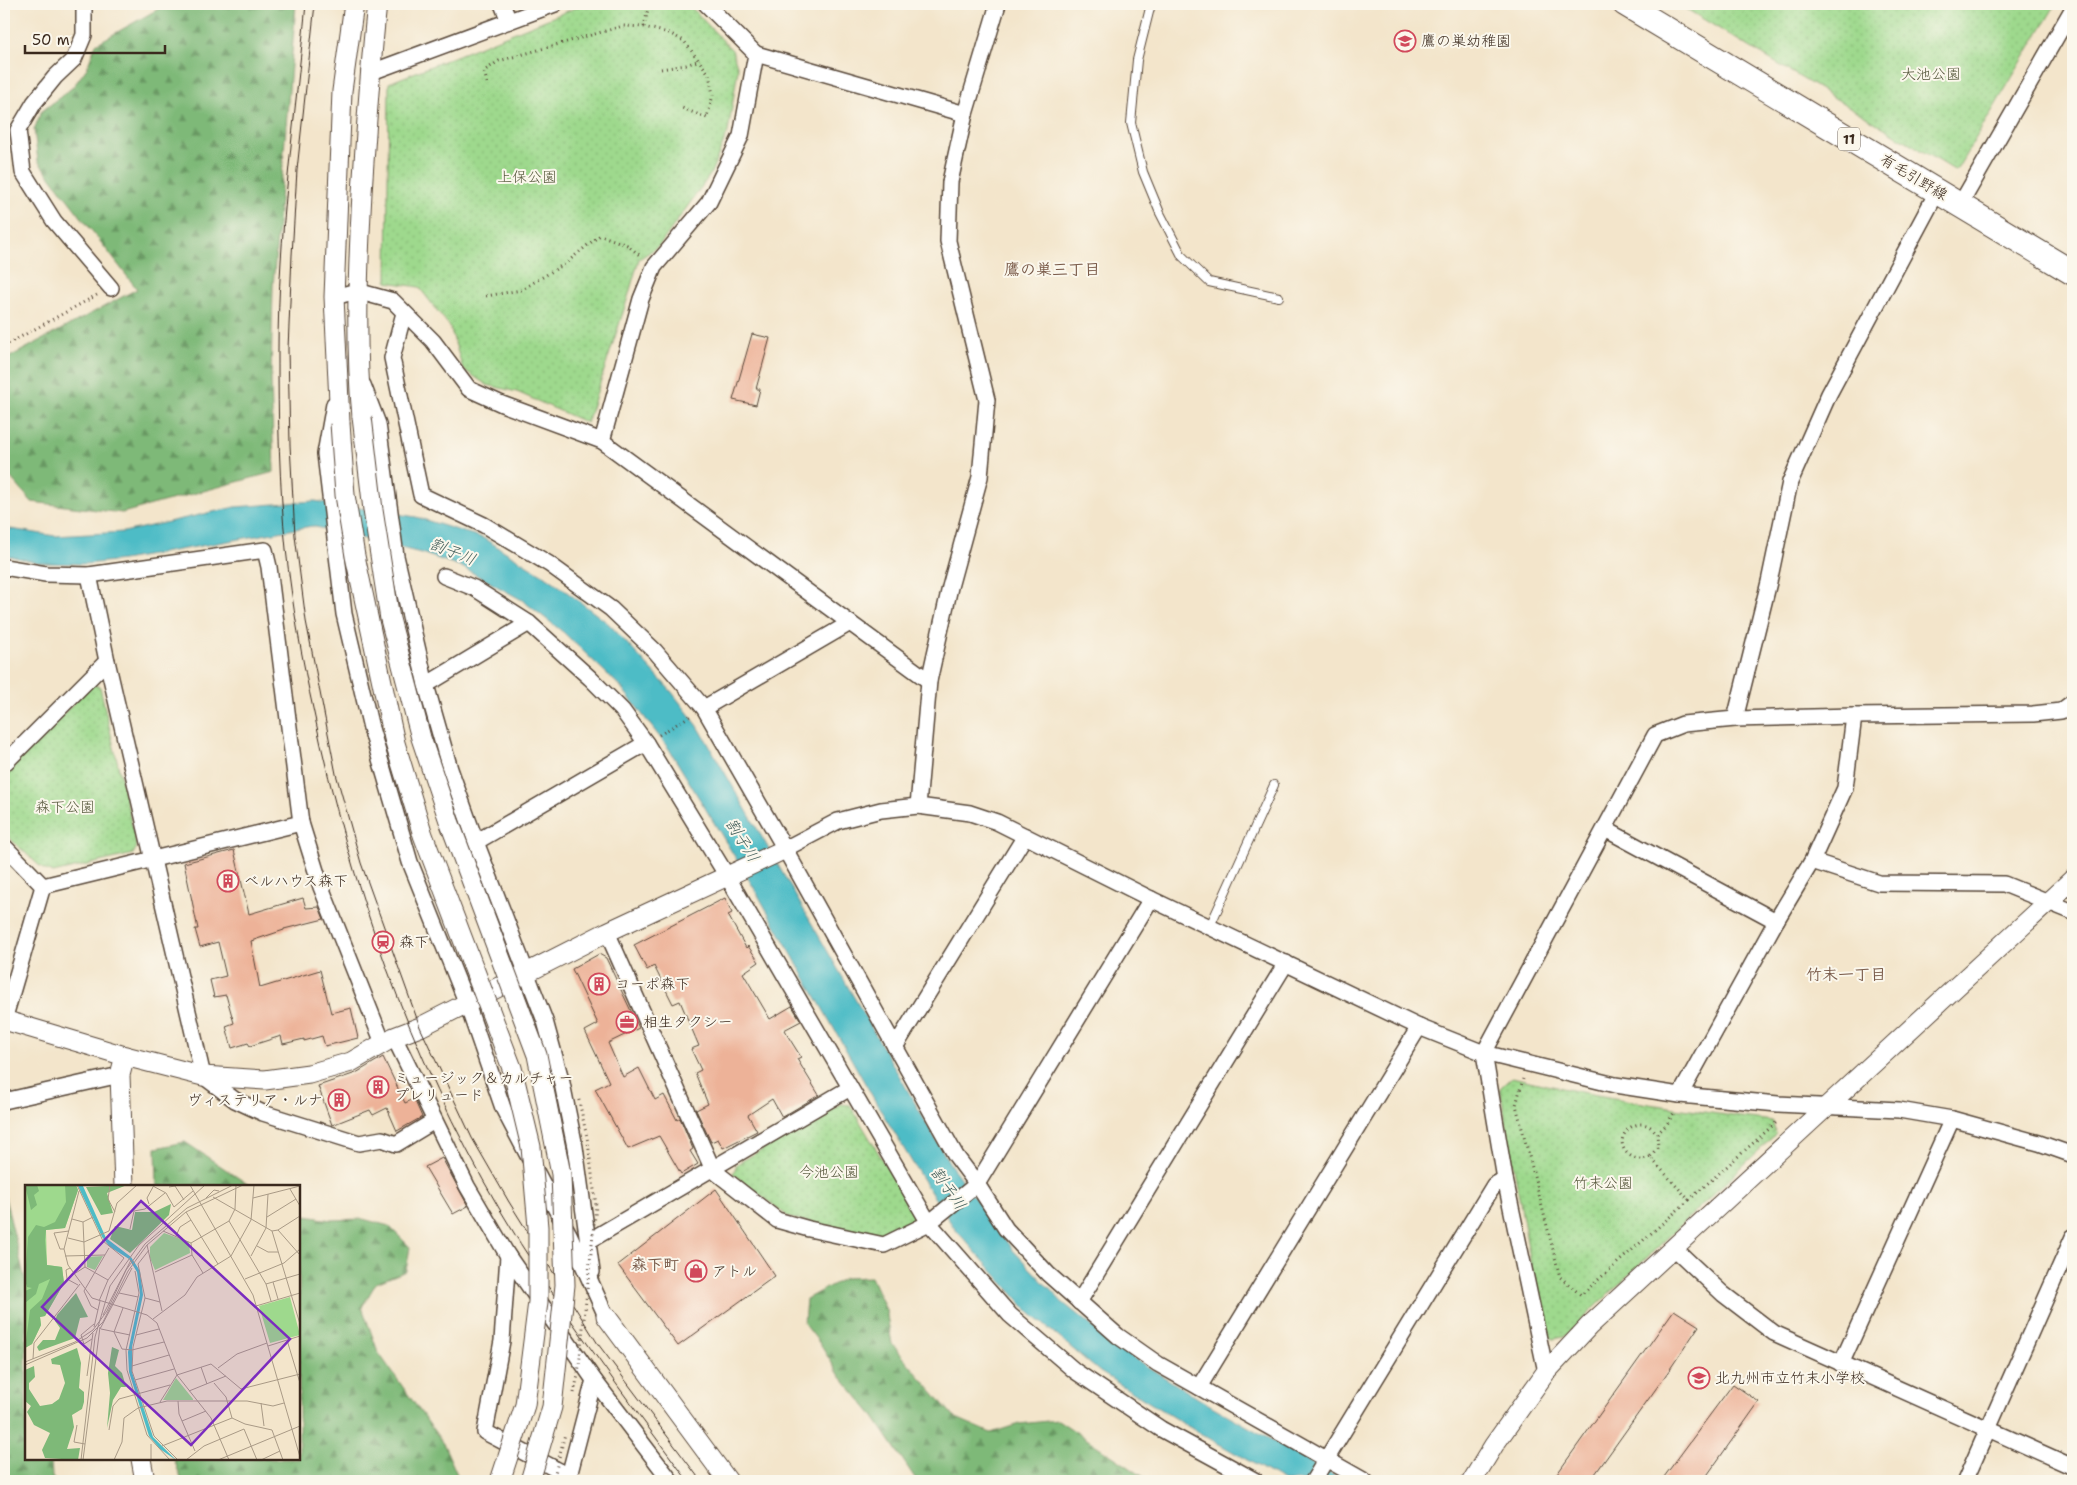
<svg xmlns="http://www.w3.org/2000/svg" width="2077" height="1485" font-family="'Shantell Sans','Klee One',sans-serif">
<defs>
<pattern id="forest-firs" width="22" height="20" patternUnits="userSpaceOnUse" patternTransform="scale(1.25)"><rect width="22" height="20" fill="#7eb978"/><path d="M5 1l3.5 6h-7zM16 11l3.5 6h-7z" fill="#689762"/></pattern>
<pattern id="park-dots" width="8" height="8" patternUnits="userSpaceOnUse" patternTransform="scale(1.25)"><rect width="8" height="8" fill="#9ed98d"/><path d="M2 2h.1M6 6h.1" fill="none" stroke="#89ba79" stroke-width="1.8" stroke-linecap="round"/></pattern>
</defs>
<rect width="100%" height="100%" fill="#fbf7ec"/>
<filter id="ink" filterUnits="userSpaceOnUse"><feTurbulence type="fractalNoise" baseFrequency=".02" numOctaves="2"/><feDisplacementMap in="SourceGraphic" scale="10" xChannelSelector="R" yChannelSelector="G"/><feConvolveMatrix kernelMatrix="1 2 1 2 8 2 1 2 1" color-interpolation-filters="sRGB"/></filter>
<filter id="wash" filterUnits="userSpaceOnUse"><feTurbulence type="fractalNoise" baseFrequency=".0096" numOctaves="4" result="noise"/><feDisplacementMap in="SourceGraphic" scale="20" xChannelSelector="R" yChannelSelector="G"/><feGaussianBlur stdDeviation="1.12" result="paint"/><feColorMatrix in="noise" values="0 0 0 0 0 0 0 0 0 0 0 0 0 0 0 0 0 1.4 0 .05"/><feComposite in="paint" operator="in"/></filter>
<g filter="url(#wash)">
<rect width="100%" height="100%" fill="#f3e5cb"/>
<!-- forest -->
<g fill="url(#forest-firs)" stroke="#5c724b">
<path d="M167 4H296L273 286 271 380 274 472 122 513 32 502 4 470V360L137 289 38 161 34 130 41 112 73 87 87 68 96 44Z"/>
<path d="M185 1142 249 1185 251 1186H157L156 1148Z"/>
<path d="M4 1194 26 1283V1459H51L52 1477 55 1481H4Z"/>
<path d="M299 1215 331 1220 363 1219 389 1226 410 1247 406 1271 376 1283 362 1307 378 1352 444 1445 460 1481H182L174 1459H299Z"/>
<path d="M871 1277 886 1310 892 1344 954 1417 991 1433 1019 1424 1058 1420 1150 1481H917L872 1414 840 1376 818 1341 804 1323 806 1299 845 1278Z"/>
</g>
<!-- park -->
<g fill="url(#park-dots)" stroke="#6c8256">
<path d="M585 4H688L732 50 738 69 728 132 710 175 659 246 639 259 628 297 587 423 517 392 487 385 463 369 450 327 419 287 387 282 389 83Z"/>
<path d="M1678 4H2056L1956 171Z"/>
<path d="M92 684 100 687 137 847 133 854 53 873 43 869 4 833V776Z"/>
<path d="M1512 1077C1598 1098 1685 1110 1772 1121L1776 1134 1564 1337 1553 1339 1542 1327 1500 1088Z"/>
<path d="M841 1104 850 1105 914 1213 912 1220 888 1236H879L790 1218 733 1174 737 1164Z"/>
</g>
<!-- water -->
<path fill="#4ebcc6" stroke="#447372" d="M315 501 416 517 483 538 550 579 609 624 671 691 698 726 950 1164 1012 1249 1062 1302 1124 1352 1201 1400 1344 1481H1284L1184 1424 1100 1372 1029 1312 955 1229 926 1185 878 1106 754 888 669 749 621 687 563 632 522 600 460 566 421 553 312 526 123 560 86 564 40 563 4 555V528L55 536 124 532 235 507Z"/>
<g id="blocks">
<!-- building -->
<g fill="#edb298">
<path d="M752 334 770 338 756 389H760L756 405 733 400Z"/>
<path d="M234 850 249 914 303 898 306 908 319 907 324 919 284 929V930L251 941 260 988 320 970 331 1013 351 1008 358 1038 325 1046 322 1036 304 1041V1039L283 1044 281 1036 250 1046 248 1043 232 1048 226 1026 234 1023 226 995 214 997 210 980 226 976 218 942 200 947 195 929H198L184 863Z"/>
<path d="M725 898 732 913 728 915 746 948 748 946 759 962 743 973 770 1019 792 1006 801 1021 784 1030 801 1057 797 1059 819 1095 782 1117 772 1099 748 1115 757 1131 723 1148 718 1139 711 1142 696 1110 708 1104 695 1073 701 1070 691 1049 699 1046 680 1001 673 1004 654 966 647 970 634 945Z"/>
<path d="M599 954 606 958 639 1028 608 1043 623 1077 639 1068 655 1100 664 1095 677 1120 680 1118 693 1149 690 1151 698 1164 681 1174 659 1136 628 1149 595 1089 609 1082 585 1031 598 1024 572 969Z"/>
<path d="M383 1057 405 1103 414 1099 422 1117 397 1131 387 1108 373 1115 370 1110 332 1125 318 1086 356 1073Z"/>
<path d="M442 1158 468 1206 453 1214 425 1167Z"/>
<path d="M716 1189 775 1276 678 1346 618 1265Z"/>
<path d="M1674 1310 1699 1326 1670 1369 1590 1481H1552Z"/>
<path d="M1733 1384 1759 1402 1703 1481H1661Z"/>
</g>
</g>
</g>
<g filter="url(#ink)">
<use href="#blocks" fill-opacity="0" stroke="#574638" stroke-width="1"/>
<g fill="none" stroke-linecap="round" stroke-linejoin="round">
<!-- service casing -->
<g stroke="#574638" stroke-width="10">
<g id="service">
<path d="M1151 4 1137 60 1131 123 1143 172 1160 213 1182 256 1209 282 1279 297"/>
<path d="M1210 926 1274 785"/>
</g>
</g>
<!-- minor casing -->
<g stroke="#574638" stroke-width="18">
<g id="minor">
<path d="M84 4V35L74 59 55 77 34 103 18 130 23 172 54 221 111 288"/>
<path d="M502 4 509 21"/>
<path d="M756 54 965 114"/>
<path d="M369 73 555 4"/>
<path d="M1960 205 2073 8"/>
<path d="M334 297 357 291 393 301 433 341 469 389 502 404 602 441 929 681"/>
<path d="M404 313 392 358 421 495 484 525 549 564 611 609 655 651 704 708 785 849 956 1156 977 1184 1006 1229 1048 1274 1118 1336 1158 1364 1365 1481"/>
<path d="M363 385 378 424 396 556 426 685 450 769 476 842 545 1021 562 1083 575 1147 592 1272"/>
<path d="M334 404 325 454 344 614 371 728 410 862 467 1004 503 1108 570 1236 606 1316"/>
<path d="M602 441 641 299 654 267 709 202 741 136 756 54 706 4"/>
<path d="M4 567 46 574 89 575 265 550 269 567 301 823 321 887 383 1043"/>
<path d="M89 575 107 661 203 1076 235 1100 263 1113 359 1143 382 1139 396 1144 434 1121"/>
<path d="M444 576 474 588 529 623 590 678 622 710 646 743 727 876 929 1223 1010 1315 1075 1371 1161 1429 1256 1481"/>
<path d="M426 685 529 623"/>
<path d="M704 708 850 623"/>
<path d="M1735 719 1769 582 1790 482 1829 394 1937 192"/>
<path d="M4 764 107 661"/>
<path d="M918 806 929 681 950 587 980 477 987 400 948 241 950 182 965 114 998 4"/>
<path d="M1605 829 1776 921"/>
<path d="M476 842 646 743"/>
<path d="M4 846 43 886"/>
<path d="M779 852 838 821 881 810 918 806 970 813 997 822 1151 899 1419 1027 1484 1053 1615 1085 1680 1095 1778 1104 1899 1110 1952 1119 2039 1143 2073 1155"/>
<path d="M1812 861 1879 883 2004 884 2073 912"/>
<path d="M607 932 713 1170 777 1220 809 1229 884 1245 929 1223 977 1184 1151 899"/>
<path d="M4 1020 43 886 301 823"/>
<path d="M394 1037 467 1186 508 1256 594 1380 671 1481"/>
<path d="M895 1047 1025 836"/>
<path d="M1680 1095 1776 921 1812 861 1845 788 1854 716"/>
<path d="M4 1101 120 1075"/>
<path d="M587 1242 850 1088"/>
<path d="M1673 1247 1723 1294 1774 1333 2073 1467"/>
<path d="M508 1256 502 1341 485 1432 569 1476 594 1380"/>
<path d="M1079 1302 1286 963"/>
<path d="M1841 1364 1952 1119"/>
<path d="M1546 1372 1505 1179 1484 1053 1655 735 1683 724 1735 719 1854 716 2033 714 2061 711 2073 702"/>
<path d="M1199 1387 1419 1027"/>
<path d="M1313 1481 1494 1185 1505 1179"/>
<path d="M1965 1481 2073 1237"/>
</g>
</g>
<!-- tertiary casing -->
<g stroke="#574638" stroke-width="21">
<g id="tertiary">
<path d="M362 417C355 342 358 268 362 193 366 130 370 67 377 4"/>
<path d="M340 423 334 297 342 91 354 4"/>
<path d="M4 1020 125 1056 203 1076 265 1080 309 1074 351 1062 394 1037 420 1027 607 932 779 852"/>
<path d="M124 1186 120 1075 125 1056"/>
<path d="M606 1316 728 1481"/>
<path d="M141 1459 145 1481"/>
<path d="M1472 1481 1494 1445 1546 1372 1589 1326 2073 879"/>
</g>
</g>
<!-- primary casing -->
<g stroke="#574638" stroke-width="26">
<path id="primary" d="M1625 4 2073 273"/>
</g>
<!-- path -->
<g stroke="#574638" stroke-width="3" stroke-dasharray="1 4" stroke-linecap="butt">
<path d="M644 27 649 4"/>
<path d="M661 69 686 65 700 60"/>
<path d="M487 83 484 71 499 61 623 26 644 27 669 33 684 41 709 74 713 95 707 118 682 108"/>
<path d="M486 296 521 290 566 263 600 235 627 245 642 257"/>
<path d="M4 346 97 295"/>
<path d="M659 735 690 716"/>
<path d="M1523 1079 1516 1105 1560 1277 1581 1295 1689 1200 1650 1157 1658 1147 1657 1134 1667 1124 1675 1111"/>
<path d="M1650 1157C1642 1160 1635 1160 1628 1154 1609 1137 1641 1109 1657 1134"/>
<path d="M1689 1200 1778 1121"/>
</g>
<!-- service -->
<use href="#service" stroke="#fff" stroke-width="8"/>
<!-- minor -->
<use href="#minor" stroke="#fff" stroke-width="15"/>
<!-- tertiary -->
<use href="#tertiary" stroke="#fff" stroke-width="19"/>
<!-- primary -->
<use href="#primary" stroke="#fff" stroke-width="24"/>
<!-- tram -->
<g stroke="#3b2a1e" stroke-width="1">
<path d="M306 4C295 119 278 235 278 351 278 417 279 484 286 549 292 604 302 659 314 713 350 885 410 1055 499 1208 555 1304 622 1392 688 1481"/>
<path d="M315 4 297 170 292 255 288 349 290 445 295 536 306 621 336 774 361 863 420 1027 472 1138 509 1202 598 1344 701 1481"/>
</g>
<!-- tertiary-bridge casing -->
<g stroke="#574638" stroke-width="21" stroke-linecap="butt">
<g id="tertiary-bridge">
<path d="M362 417 373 510 390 619 421 738 449 821 537 1055 561 1174 565 1285 552 1407 530 1481"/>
<path d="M340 423 345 495 355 556 395 743 423 835 512 1068 531 1147 538 1227V1302L525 1405 500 1481"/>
</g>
</g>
<!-- path-bridge -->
<g stroke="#574638" stroke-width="3" stroke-dasharray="1 4" stroke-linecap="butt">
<path d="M574 1393 578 1375 596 1206 588 1142 578 1096"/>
<path d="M553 1481 565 1434"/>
</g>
<!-- tertiary-bridge -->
<use href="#tertiary-bridge" stroke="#fff" stroke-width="19"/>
</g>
</g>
<!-- icons -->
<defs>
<g id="school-ring" transform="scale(1.125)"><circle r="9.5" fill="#fbf7ec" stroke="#d1495b" stroke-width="1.5"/><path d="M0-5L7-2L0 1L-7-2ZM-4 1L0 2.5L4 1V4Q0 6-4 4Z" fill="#d1495b"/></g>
<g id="building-ring" transform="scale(1.125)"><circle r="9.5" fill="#fbf7ec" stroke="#d1495b" stroke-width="1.5"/><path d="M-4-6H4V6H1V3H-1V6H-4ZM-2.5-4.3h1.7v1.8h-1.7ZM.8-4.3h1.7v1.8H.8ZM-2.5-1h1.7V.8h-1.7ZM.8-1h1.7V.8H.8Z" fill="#d1495b"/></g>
<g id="station-ring" transform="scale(1.125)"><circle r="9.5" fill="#fbf7ec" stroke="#d1495b" stroke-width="1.5"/><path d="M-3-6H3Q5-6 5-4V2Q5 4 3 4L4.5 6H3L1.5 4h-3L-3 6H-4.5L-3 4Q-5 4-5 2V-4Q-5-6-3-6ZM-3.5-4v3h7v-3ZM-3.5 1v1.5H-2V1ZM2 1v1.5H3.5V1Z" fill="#d1495b"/></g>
<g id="office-ring" transform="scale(1.125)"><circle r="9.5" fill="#fbf7ec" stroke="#d1495b" stroke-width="1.5"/><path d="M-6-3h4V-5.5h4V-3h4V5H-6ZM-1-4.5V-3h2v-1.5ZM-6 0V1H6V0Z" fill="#d1495b"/></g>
<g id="shop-ring" transform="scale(1.125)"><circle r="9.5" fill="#fbf7ec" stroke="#d1495b" stroke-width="1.5"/><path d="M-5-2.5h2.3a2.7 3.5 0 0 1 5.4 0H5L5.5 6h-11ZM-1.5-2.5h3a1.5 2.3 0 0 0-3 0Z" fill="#d1495b"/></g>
</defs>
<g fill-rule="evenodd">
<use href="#school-ring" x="1405" y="41"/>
<use href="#building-ring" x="228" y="881"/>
<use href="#station-ring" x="383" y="942"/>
<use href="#building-ring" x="599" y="984"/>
<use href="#office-ring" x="627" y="1022"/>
<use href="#building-ring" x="378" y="1087"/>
<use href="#building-ring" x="339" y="1100"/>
<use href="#shop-ring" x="696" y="1271"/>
<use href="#school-ring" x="1699" y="1378"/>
</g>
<g text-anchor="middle" stroke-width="4" stroke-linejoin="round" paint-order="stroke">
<!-- shield labels -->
<rect fill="#fbf7ec" stroke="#75685c" stroke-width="1" x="1838" y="127.5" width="22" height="23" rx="4"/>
<g font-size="14" font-weight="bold" fill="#3b2a1e">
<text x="1849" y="144">11</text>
</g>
<!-- poi labels -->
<g font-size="15" fill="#3b2a1e" stroke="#fbf7ec" text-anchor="start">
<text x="1421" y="46">鷹の巣幼稚園</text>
<text x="244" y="886">ベルハウス森下</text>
<text x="399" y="947">森下</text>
<text x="615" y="989">コーポ森下</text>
<text x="643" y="1027">相生タクシー</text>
<text x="394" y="1083">ミュージック＆カルチャー<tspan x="394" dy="17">プレリュード</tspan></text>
<text x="323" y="1105" text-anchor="end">ヴィステリア・ルナ</text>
<text x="712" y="1276">アトル</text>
<text x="1715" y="1383">北九州市立竹末小学校</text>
</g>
<!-- park labels -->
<g font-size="15" fill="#54563a" stroke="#fbf7ec">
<text x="1931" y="79">大池公園</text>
<text x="527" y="182">上保公園</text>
<text x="65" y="812">森下公園</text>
<text x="829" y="1177">今池公園</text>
<text x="1603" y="1188">竹末公園</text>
</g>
<!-- street labels -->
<g font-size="15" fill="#3b2a1e" stroke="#fbf7ec">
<text transform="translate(1914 177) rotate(31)" y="5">有毛引野線</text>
</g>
<!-- neighbourhood labels -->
<g font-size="16" font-weight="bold" fill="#795a49" stroke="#fbf7ec">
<text x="1052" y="275">鷹の巣三丁目</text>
<text x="1846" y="980">竹末一丁目</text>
<text x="655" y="1270">森下町</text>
</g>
<!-- water labels -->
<g font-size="16" font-style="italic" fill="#425d59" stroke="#fbf7ec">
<text transform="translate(453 551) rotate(22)" y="6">割子川</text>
<text transform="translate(743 840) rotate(58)" y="6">割子川</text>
<text transform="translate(949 1188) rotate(55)" y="6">割子川</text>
</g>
</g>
<!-- overview -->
<g transform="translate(25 1185)">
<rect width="275" height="275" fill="#f3e5cb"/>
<path d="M0 0H51L53 5 40 43 21 45 22 80 37 82 39 98 20 131 15 132 16 140 7 159 0 163Z" fill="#9ed98d"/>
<path d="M12 0 14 6 9 10 12 20 6 25 0 0ZM40 0H51L53 5 40 43 21 45 20 55 22 80 37 82 39 98 20 131 15 132 16 140 7 159 0 163 5 125 17 114 25 94 14 99 11 109 0 118V106L7 103 2 102 0 95 3 52 11 40 19 42 30 37 41 17ZM102 0 82 8 88 28 76 30 61 2ZM146 19 144 30 105 68 85 54 90 41 107 45 110 27H129ZM51 108 63 132 55 133 50 153 14 166 12 162 18 155H30L35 143 30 136 32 130ZM87 162 94 165 90 181 97 188 101 202H96L88 215 82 243 85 208 83 188ZM52 163 56 178 54 203 59 207V217L57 224 47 230 49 242 42 264 55 263 53 275 20 273 17 265 25 248 9 240 2 227 6 221 0 216V185L9 181 10 192 4 198V204L15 221 27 219 34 214 40 198 35 180 27 179 26 174Z" fill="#7eb978"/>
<path d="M139 48 164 57 165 68 130 85 125 73V62ZM78 71 70 85 62 82V72ZM265 112 275 150 245 158 234 121ZM151 193 168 214V215H138Z" fill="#9ed98d"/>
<path d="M53 1H58L81 53 106 72 115 86 118 110 107 162V187L128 252 151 275 135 264 124 251 104 187 103 167 115 109 112 87 104 74 85 62 77 52Z" fill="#4ebcc6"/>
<path fill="none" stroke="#a99a86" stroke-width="1" d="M52 0 78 56 99 73 83 95 74 116M85 0 83 14 90 27M126 0 141 8 149 22 168 6M165 0 228 110 275 272M144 2 150 1 159 15M265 4 275 21M54 6 39 64 43 80 67 113 122 130 132 138 152 190 186 233 204 275M188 12 247 46 253 45 275 70M181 13 189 5 194 6M228 13 275 1M124 19 122 13 128 2M161 27 193 79M242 32 271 14M47 34 58 37 68 32M204 36 241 99 246 116M58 37 60 82M105 44 109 26 120 24 140 8M253 45 275 31M138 46 166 58M247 46 275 139M151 51 155 42 166 35M43 53 59 57 84 46 92 18 112 0M166 58 204 36 210 24 211 0M122 60 137 126M232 61 243 67H253M39 64H35L29 48 44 46M124 65 113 79 120 113 108 162 107 186 129 251 153 275M167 70 178 88M40 71 80 70M226 71 241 43 243 9M45 83 41 85 42 94 53 100M110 86 114 108 101 165 102 185 122 250 145 275M130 87 167 70 166 58M49 89 60 82 83 95M220 94 259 78 275 64M248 97 253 114M241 99 275 89M94 108 113 112M120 113 135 117M231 121 275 108M98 123 89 147 97 164 107 165 139 157M73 125 66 121 59 106 84 63M78 130 106 75M128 134 160 110 172 92 206 71 226 35 229 0M69 142 75 116M75 144 107 83M76 144 105 150M111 150 134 144M67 154 59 159 56 150 69 139M262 155 275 198M243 161 275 151M8 174 9 158 55 99M0 177 50 157 68 145 82 126 101 85 120 59 162 23 208 0M0 180 62 153 78 137 103 86 122 60 161 27 218 0M107 181 144 170M176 182 182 199M193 183 212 169 242 158M62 191 68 148M110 195 149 184M164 206 201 191M153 216 154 229 170 266M135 217 152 190 186 179 216 204 275 189M236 218 239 241M207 233 220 239 247 245 258 275M157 236 181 226M52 240 49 257 60 259M219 244 232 275M84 245 88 221 94 214 145 200M137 261 207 233 201 212 189 198M56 275 70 152 85 101 114 60 180 0M58 275 75 142M89 275 97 257 99 233 113 223 142 216H222L248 221 259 218M126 275V259M161 275 179 261 219 244M193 275 275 241M236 275 255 266"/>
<path fill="#7b2cbf" fill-opacity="0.15" stroke="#7b2cbf" stroke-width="2.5" d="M116 16 265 154 166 260 17 122Z"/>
<rect width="275" height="275" fill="none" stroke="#3b2a1e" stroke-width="2.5"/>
</g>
<!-- margin -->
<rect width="2077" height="1485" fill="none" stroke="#fbf7ec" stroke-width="20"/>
<!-- scale -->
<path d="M25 45v8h140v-8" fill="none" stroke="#3b2a1e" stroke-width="2.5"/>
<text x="32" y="45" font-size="15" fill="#3b2a1e" stroke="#fbf7ec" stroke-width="4" paint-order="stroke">50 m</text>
</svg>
